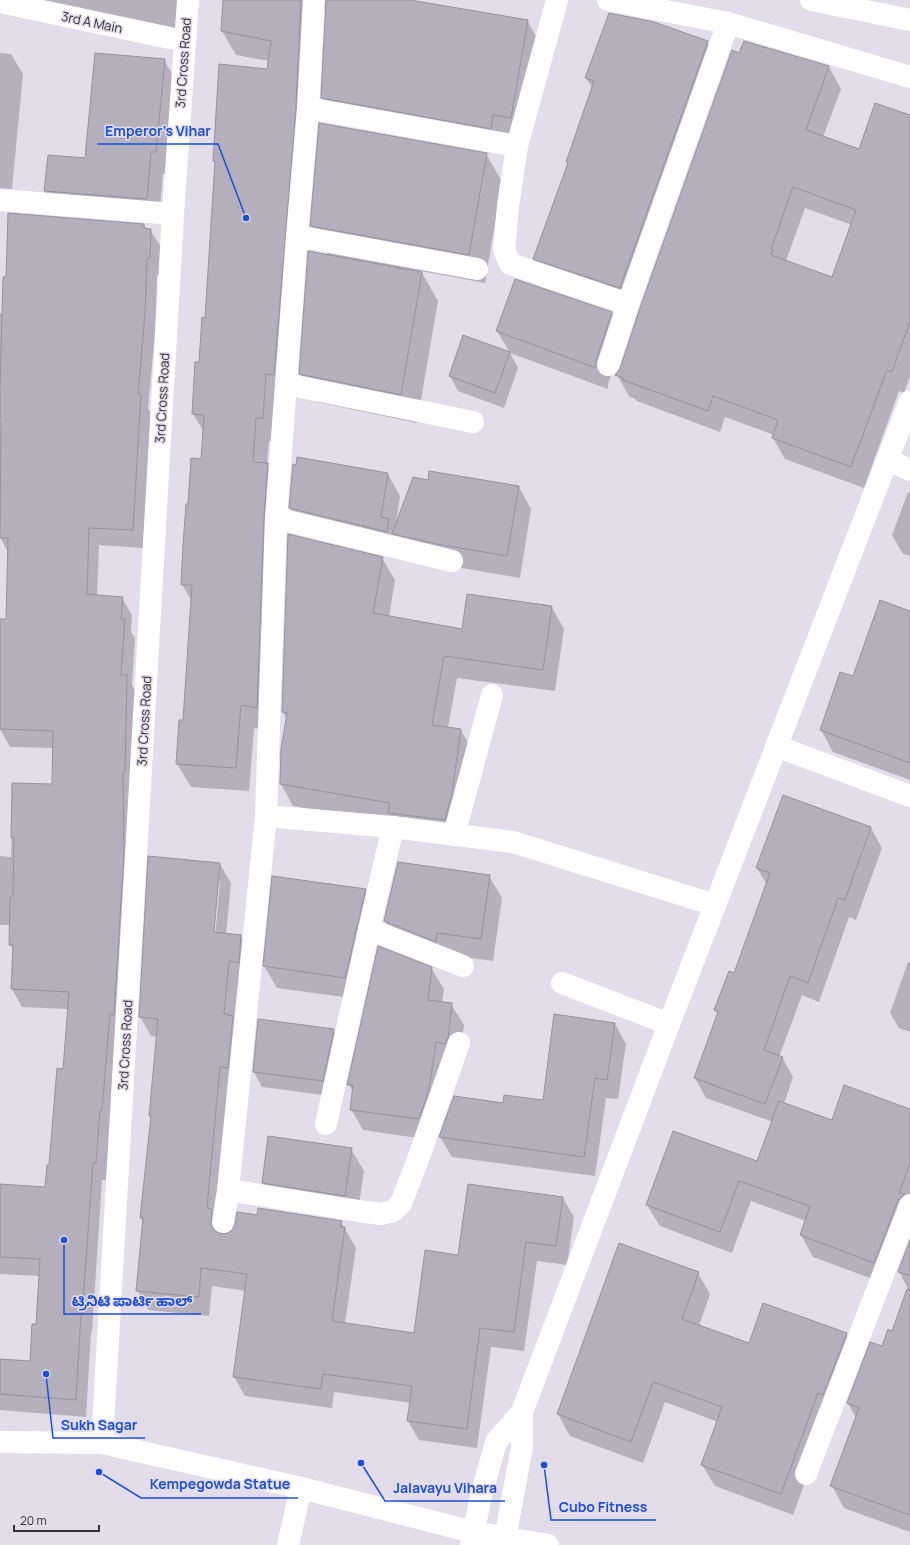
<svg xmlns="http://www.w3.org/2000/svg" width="910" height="1545" font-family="Manrope,'Noto Sans Kannada',sans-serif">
<rect width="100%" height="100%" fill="#e3ddeb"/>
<!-- shadow -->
<g fill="#0003" fill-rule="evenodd">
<path d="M0 0H182L174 43Z"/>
<path d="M224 0H404L527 20 540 44 524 141 336 121 322 97 327 11 322 12 276 441H269L267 464 280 487 270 731 254 728 249 791 191 787 177 764 184 721 192 602 182 584 189 506 202 460 204 432 193 414 206 319 216 165 214 161 268 70 269 61 236 55 222 31Z"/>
<path d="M707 42 720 64 633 310 547 281 534 259 569 165 567 162 593 89 586 78Z"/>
<path d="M0 53 11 54 23 74 12 189 0 188Z"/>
<path d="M740 54 829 67 841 89 823 137 860 150 910 116V376L904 393 899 391 864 488 785 459 773 438 774 435 725 417 720 432 637 401 635 399 629 396 617 375 621 369ZM805 208 852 225 832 278 786 261Z"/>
<path d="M164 60 177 82 168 174H163L159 221 58 213 45 191 86 159Z"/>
<path d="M486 154 502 182 485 283 421 271 438 301 417 423 317 402 300 374 329 256 311 226Z"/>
<path d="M144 225 146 229 150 230 161 247 160 275H157L155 333 148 408 151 413 143 548 99 545 97 596 122 598 132 615 131 632 135 638 132 685 137 694 106 1180H102L92 1332H91L86 1417 0 1410V1360L30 1362 37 1325 40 1276 0 1274V1185L46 1188 64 1070 68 1009 22 1007 12 989 14 951 10 945V925H0V856L11 857 13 784 53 785 54 748 10 747 0 729V620H7L8 552 0 537V313H4Z"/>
<path d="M612 313 624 335 608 384V389L510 353 518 368 504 408 458 391 450 376 464 336 510 353 497 331Z"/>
<path d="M388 474 400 496 396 524 519 487 531 509 520 578 450 566 303 530 290 508Z"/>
<path d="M908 492 910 493V556L903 554 892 535Z"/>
<path d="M382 558 395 580 389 617 463 630 551 606 564 629 555 691 457 678 448 728 461 730 473 752 457 842 396 824 293 806 281 784 287 719 283 712Z"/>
<path d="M910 613V780L833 752 821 730 853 677Z"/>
<path d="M783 796 871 828 882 848 856 920 849 917 819 1002 802 995 779 1057H782L793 1077 784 1104 833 1121 910 1110V1217L886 1284 813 1257 801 1235 806 1221 751 1201 732 1253 660 1226 647 1205 758 1163 773 1122 706 1098 695 1078 718 1014 715 1010 735 974 767 885 757 868Z"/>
<path d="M220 864 231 883 226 934 241 936 252 955 223 1235 341 1222 356 1248 345 1324 415 1334 459 1256 563 1198 574 1217 567 1265 537 1261 524 1351 491 1347 477 1448 419 1440 408 1421 411 1403 334 1392 332 1408 245 1396 234 1377 246 1291 212 1286 209 1316 148 1310 137 1290 144 1223 141 1218 152 1118 150 1115 157 1037 151 1036 140 1017ZM218 881H220L215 937H213Z"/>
<path d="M489 876 502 898 493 961 449 955 398 943 385 921Z"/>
<path d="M365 890 378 912 358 999 277 988 264 966Z"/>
<path d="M908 962 910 963V1032L899 1028 890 1013Z"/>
<path d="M431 968 444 989 442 1003 451 1004 464 1025 459 1059 431 1140 363 1130 351 1109 353 1092 349 1085Z"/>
<path d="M615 1024 626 1044 618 1099 606 1098 595 1176 452 1157 440 1137 504 1104 543 1101Z"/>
<path d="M333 1030 342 1045 331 1096 262 1087 254 1072Z"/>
<path d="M351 1149 364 1171 357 1218 276 1205 263 1183Z"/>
<path d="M910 1242V1532L844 1508 832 1486 856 1418 848 1403 892 1332 908 1289 899 1271Z"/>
<path d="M620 1244 698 1273 710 1294 699 1326 749 1344 846 1334 859 1355 830 1413 793 1515 715 1486 702 1465 718 1422 665 1402 643 1463 570 1436 558 1414Z"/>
</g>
<!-- building -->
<g fill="#b4afbc" stroke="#96919e" fill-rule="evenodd">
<path d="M223 0H301L296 107 274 375 266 374 263 418H256L253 462 268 463 264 517 257 708 241 705 236 768 176 764 179 720H183L192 585H181L183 545 186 504H188L191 458 201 459 204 415 192 414 195 362H199L202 317 205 318 215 161H213L219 64 267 69 271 41 221 31Z"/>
<path d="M326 0H410L528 20 511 118 493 115 491 129 321 98Z"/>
<path d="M609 13 654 22 708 41 620 288 533 259 568 163 566 162 594 81 585 78Z"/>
<path d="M744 41 829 66 806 130 859 149 875 103 910 115V321L892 372 887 370 851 467 772 438 778 420 713 396 708 411 623 380 624 378 615 375 620 369 640 308 732 50 739 53ZM793 187 856 210 832 277 771 255 773 250 771 249Z"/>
<path d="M95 53 165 59 156 152H151L147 199 44 191 48 155 85 158Z"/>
<path d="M319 123 487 153 469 255 310 226Z"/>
<path d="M8 213 144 224V228L151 229 150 258H147L145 315 138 394H141L133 530 89 528 87 594 123 597 121 619H125L121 675H127L125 772H123L124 853 114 1015 110 1014 102 1111 100 1110 96 1163H93L82 1315 81 1314 76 1400 0 1394V1359L30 1361 32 1324H36L40 1259 0 1257V1184L45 1187 47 1165H49L57 1068 63 1069 69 992 11 989 13 945H9L10 896H13L14 838H11L12 783 52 784 53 731 0 729V619H6L8 538H0L1 423H0V390L3 277H6Z"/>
<path d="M308 251 422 272 401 395 299 374Z"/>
<path d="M515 279 612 312 596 361V368L496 331Z"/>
<path d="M463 335 510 352 495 393 449 376Z"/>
<path d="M297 457 388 473 381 517 389 519 387 532 289 508 293 464 296 465Z"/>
<path d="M429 471 519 486 507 556 437 544 392 534 413 477 428 480Z"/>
<path d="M288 534 383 557 373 613 462 629 467 594 552 606 543 670 444 656 432 725 461 729 452 793 445 820 388 813 390 803 280 784 281 749 287 713 282 712Z"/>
<path d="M880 600 910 611V763L820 730 840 672 853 676Z"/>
<path d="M783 795 871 827 845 900 838 898 808 983 790 976 764 1050 783 1057 765 1104 694 1078 718 1012 714 1010 729 971 734 973 770 873 756 868Z"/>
<path d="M148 856 220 863 214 932 241 935 239 963 229 961 224 1014 233 1016 228 1068 220 1067 207 1208 212 1209 211 1226 215 1231 221 1234 228 1233 232 1230 235 1224 237 1212 257 1215 258 1208 342 1221 341 1227H345L332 1321 414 1333 425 1250 458 1255 468 1184 563 1197 556 1246 526 1242 514 1332 480 1328 467 1429 407 1421 412 1386 323 1374 321 1389 233 1377 247 1274 201 1268 199 1297 136 1291 143 1218H140L151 1116H149L158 1019 139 1017Z"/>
<path d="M398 862 490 875 481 939 437 933 436 942 384 921Z"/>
<path d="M272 876 366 889 345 978 263 966Z"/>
<path d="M378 946 432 967 428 1000 452 1003 448 1038 445 1044 436 1042 429 1090 419 1119 350 1110 353 1085H347Z"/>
<path d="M554 1014 615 1023 607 1080 595 1078 584 1157 439 1137 454 1096 503 1103 504 1095 543 1100Z"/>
<path d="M258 1019 334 1029 323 1081 253 1072Z"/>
<path d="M844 1085 910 1109V1163L899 1193 905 1194 898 1200 874 1263 800 1235 810 1206 739 1181 720 1232 646 1205 673 1131 757 1161 779 1101 832 1120Z"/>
<path d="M268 1136 352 1148 345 1196 262 1183Z"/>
<path d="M910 1240V1276L898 1272Z"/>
<path d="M619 1243 699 1272 682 1319 749 1343 763 1303 847 1333 823 1395 818 1393 781 1494 701 1465 722 1407 653 1382 631 1442 557 1414Z"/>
<path d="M907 1289H910V1515L830 1486 859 1408 847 1403 870 1342 882 1346 888 1329 892 1331Z"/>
</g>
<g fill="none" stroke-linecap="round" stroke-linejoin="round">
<!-- minor -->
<g stroke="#fff" stroke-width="22">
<path d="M557 0 517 146 508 206 504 249 510 264 628 304"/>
<path d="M608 0 728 23 910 77"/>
<path d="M811 0 910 20"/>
<path d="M0 2 184 41"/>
<path d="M308 108 517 146"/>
<path d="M0 200 173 214"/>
<path d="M297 236 477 269"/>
<path d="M608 365 628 304 728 23"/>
<path d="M286 384 473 422"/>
<path d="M887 460 910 470"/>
<path d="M276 518 452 561"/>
<path d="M776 746 910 796"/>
<path d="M266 816 393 827 513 842 715 905"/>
<path d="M454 835 492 695"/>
<path d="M369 929 463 966"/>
<path d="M562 983 669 1024"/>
<path d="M326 1124 369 929 393 827"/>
<path d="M228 1190 359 1211 381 1214 393 1211 401 1203 417 1162 459 1043"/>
<path d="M223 1222 228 1190 266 816 276 518 297 236 308 108 314 0"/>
<path d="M522 1412 669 1024 910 401"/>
<path d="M102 1443 173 214 188 0"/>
<path d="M806 1474 910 1205"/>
<path d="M288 1545 301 1488"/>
<path d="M471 1545 481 1496 496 1442 522 1412V1447L505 1538"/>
</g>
<!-- major -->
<path stroke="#fff" stroke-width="22" d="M0 1442 102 1443 301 1488 473 1532 548 1545"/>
</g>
<g text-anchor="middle" stroke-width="3" stroke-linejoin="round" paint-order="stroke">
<!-- street labels -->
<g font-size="13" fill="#323035" stroke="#e3ddeb">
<text transform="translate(92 22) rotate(12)" y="5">3rd A Main</text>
<text transform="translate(183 63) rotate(-86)" y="5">3rd Cross Road</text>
<text transform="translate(162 398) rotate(-87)" y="5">3rd Cross Road</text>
<text transform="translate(144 721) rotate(-87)" y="5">3rd Cross Road</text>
<text transform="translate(125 1045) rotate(-87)" y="5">3rd Cross Road</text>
</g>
</g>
<!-- callouts -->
<path fill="none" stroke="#1d4ed8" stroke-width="1.5" d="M246 218L218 144H97M64 1240L64 1314H201M46 1374L53 1438H145M99 1472L141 1498H298M361 1463L385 1501H505M544 1465L551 1520H656"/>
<g fill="#1d4ed8" stroke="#e3ddeb" stroke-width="1.5">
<circle cx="246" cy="218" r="4"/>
<circle cx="64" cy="1240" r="4"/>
<circle cx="46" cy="1374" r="4"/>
<circle cx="99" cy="1472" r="4"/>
<circle cx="361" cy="1463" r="4"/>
<circle cx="544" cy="1465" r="4"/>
</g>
<g font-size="14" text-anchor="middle" font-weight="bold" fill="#1d4ed8" stroke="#e3ddeb" stroke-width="3" stroke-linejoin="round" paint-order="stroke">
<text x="158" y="136">Emperor's Vihar</text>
<text x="132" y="1306">ಟ್ರಿನಿಟಿ ಪಾರ್ಟಿ ಹಾಲ್</text>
<text x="99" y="1430">Sukh Sagar</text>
<text x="220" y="1489">Kempegowda Statue</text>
<text x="445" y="1493">Jalavayu Vihara</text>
<text x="603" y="1512">Cubo Fitness</text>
</g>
<!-- scale -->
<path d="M14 1525v6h85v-6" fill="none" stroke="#323035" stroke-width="2"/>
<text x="20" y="1525" font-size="12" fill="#323035" stroke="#e3ddeb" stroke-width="3" paint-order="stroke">20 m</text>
</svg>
